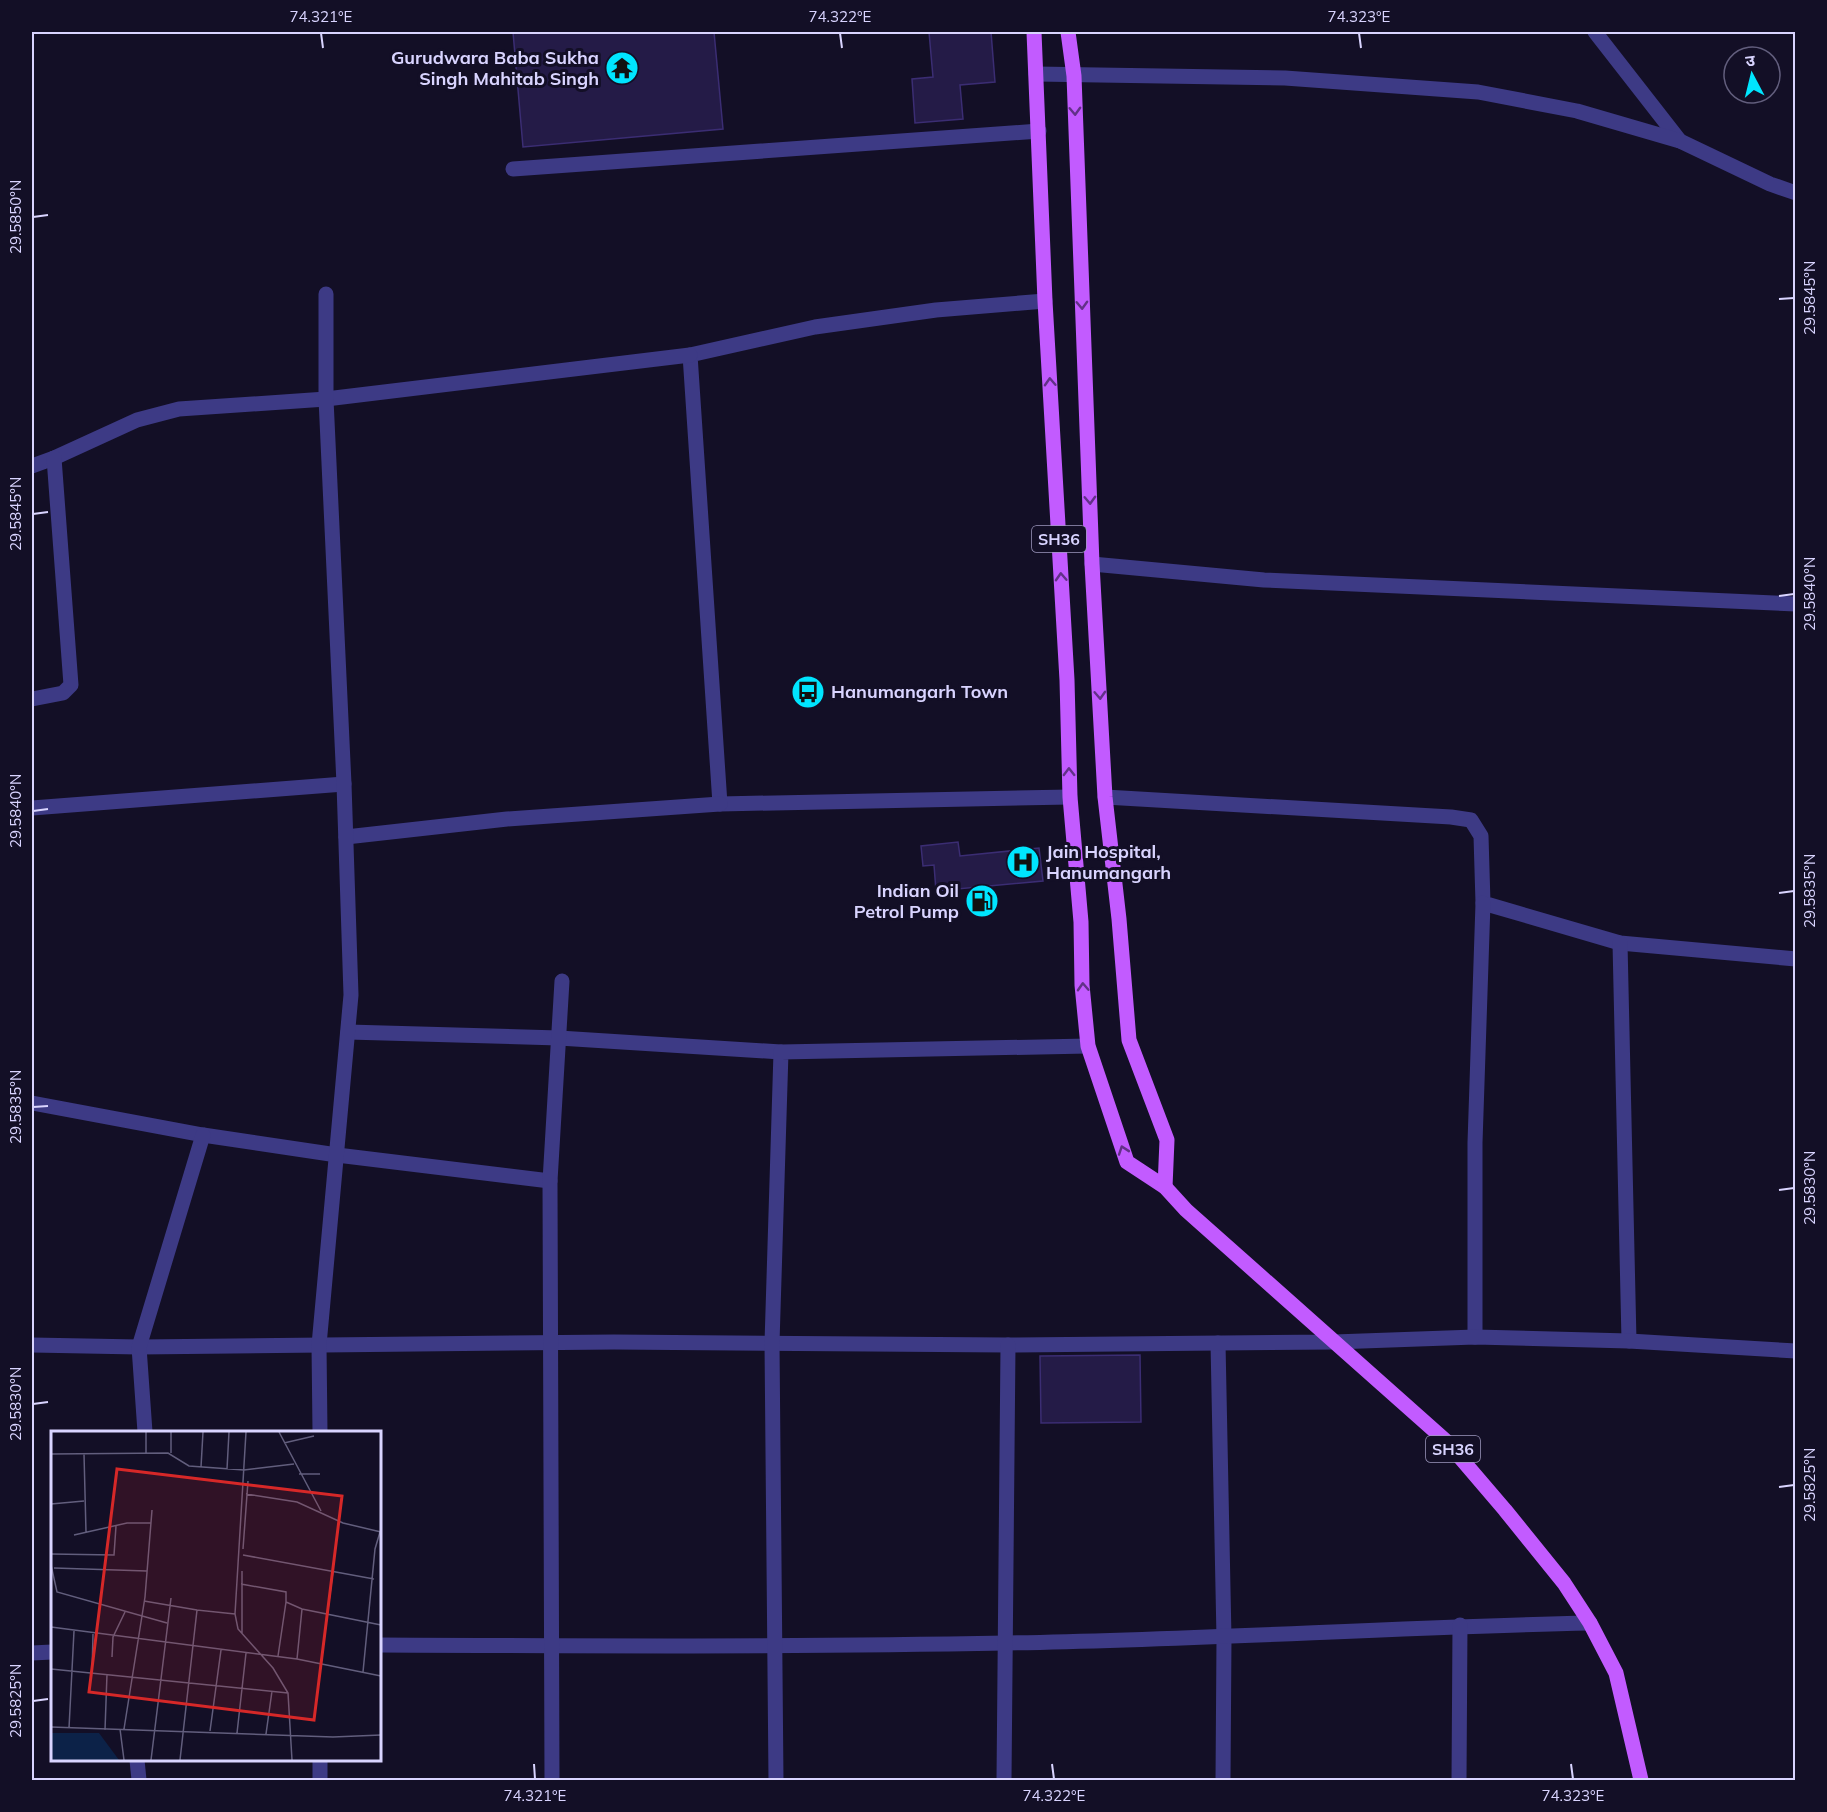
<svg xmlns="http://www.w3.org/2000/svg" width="1827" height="1812" font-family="Mulish,'Noto Sans Devanagari',sans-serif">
<rect width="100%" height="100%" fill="#130f26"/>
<!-- building -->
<g fill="#241b47" stroke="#3b2d73" stroke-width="1.5">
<path d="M513 32H714L723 129 523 147Z"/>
<path d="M929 32H991L995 82 960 85 963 119 915 123 912 79 933 77Z"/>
<path d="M958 842 960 856 1039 848 1043 881 936 891 934 865 923 866 921 846Z"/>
<path d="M1140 1355 1141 1422 1041 1423 1040 1356Z"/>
</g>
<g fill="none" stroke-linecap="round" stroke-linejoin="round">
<!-- minor -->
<g stroke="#3d3a85" stroke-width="15">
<path d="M1595 32 1680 141"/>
<path d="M1036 74 1285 78 1478 92 1577 111 1680 141 1770 184 1796 193"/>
<path d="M513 169 1039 131"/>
<path d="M1045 301 936 310 815 327 690 355 720 804 1070 797"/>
<path d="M32 466 54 458 137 420 179 409 326 399 690 355"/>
<path d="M1092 564 1264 580 1796 604"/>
<path d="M32 699 63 693 71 685 54 458"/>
<path d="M1105 797 1451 817 1471 820 1481 836 1483 903 1620 943 1796 959"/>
<path d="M32 808 344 784"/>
<path d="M346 837 507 819 720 804"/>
<path d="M1620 943 1629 1341"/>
<path d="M348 1032 559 1038 781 1052"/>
<path d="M32 1103 203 1135 337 1155 550 1181"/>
<path d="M1475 1337V1143L1483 903"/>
<path d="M1218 1343 1224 1638 1223 1780"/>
<path d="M32 1345 139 1347 614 1342 1008 1345 1334 1342 1475 1337 1629 1341 1796 1351"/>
<path d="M145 1432 139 1347 203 1135"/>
<path d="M320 1432 319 1345 351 995 344 784 326 399V294"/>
<path d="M380 1645C588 1646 797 1647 1006 1643 1201 1640 1395 1627 1590 1623"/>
<path d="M32 1653 52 1652"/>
<path d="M137 1760 139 1780"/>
<path d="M320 1780V1760"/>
<path d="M552 1780 550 1181 562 981"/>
<path d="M776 1780 772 1343 781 1052 1088 1046"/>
<path d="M1004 1780 1008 1345"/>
<path d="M1459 1780 1460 1625"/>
</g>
<!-- major -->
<g stroke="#c25bff" stroke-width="15">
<path d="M1034 32 1045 301 1067 680 1070 797 1081 922 1082 985 1088 1046 1127 1162 1165 1187 1186 1210 1446 1441 1505 1510 1564 1583 1590 1623 1616 1673 1641 1780"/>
<path d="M1068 32 1074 76 1092 564 1105 797 1119 919 1129 1040 1167 1140 1165 1187"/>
</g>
</g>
<!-- one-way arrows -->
<defs><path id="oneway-chevron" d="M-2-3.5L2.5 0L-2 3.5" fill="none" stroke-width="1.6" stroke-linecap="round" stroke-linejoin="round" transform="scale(1.5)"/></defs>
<g stroke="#623188">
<use href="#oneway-chevron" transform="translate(1075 111) rotate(88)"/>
<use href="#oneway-chevron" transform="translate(1082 305) rotate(88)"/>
<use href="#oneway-chevron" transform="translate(1050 382) rotate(-93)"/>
<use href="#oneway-chevron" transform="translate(1090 500) rotate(88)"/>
<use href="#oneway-chevron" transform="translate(1061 577) rotate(-93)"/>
<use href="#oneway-chevron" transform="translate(1100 695) rotate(87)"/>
<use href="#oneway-chevron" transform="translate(1069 772) rotate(-91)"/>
<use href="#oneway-chevron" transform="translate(1083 987) rotate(-93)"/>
<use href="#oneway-chevron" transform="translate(1123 1150) rotate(-109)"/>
</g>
<!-- ticks -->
<path fill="none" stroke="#d9d4ff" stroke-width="2" d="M321 33 323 48M840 33 842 48M1359 33 1361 48M33 217 48 215M1779 299 1794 298M33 514 48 512M1779 596 1794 594M33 811 48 809M1779 893 1794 891M33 1107 48 1106M1779 1190 1794 1188M33 1404 48 1402M1779 1487 1794 1485M33 1701 48 1699M534 1764 535 1779M1052 1764 1054 1779M1571 1764 1573 1779"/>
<!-- icons -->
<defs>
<g id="temple-disc" transform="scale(1.725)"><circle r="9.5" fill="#00e5ff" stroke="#130f26"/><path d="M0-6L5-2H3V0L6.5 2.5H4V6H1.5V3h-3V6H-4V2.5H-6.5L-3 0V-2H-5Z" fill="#111"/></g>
<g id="bus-disc" transform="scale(1.725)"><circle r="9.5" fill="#00e5ff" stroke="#130f26"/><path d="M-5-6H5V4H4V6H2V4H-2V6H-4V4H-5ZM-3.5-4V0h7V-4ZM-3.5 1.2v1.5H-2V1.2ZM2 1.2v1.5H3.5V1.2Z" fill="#111"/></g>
<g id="hospital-disc" transform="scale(1.725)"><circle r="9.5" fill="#00e5ff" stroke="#130f26"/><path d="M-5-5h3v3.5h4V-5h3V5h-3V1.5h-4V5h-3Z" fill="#111"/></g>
<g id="fuel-disc" transform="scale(1.725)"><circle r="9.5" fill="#00e5ff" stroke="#130f26"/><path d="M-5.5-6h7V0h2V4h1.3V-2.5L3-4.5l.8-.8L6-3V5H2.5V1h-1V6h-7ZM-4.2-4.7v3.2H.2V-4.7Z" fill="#111"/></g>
</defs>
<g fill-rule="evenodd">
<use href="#temple-disc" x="622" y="68"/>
<use href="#bus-disc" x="808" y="692"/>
<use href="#hospital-disc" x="1023" y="862"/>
<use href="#fuel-disc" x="982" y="901"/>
</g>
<g text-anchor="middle" stroke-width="6" stroke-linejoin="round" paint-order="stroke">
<!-- shield labels -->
<g fill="#130f26" stroke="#9e99be" stroke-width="1.5">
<rect x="1032" y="526" width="54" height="26" rx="4.5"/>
<rect x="1426" y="1436" width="54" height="26" rx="4.5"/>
</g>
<g font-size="16" font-weight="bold" fill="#d9d4ff">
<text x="1059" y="545">SH36</text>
<text x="1453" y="1455">SH36</text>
</g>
<!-- poi labels -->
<g font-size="18" font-weight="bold" fill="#d9d4ff" stroke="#130f26" text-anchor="end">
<text x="599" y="64">Gurudwara Baba Sukha<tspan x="599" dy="21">Singh Mahitab Singh</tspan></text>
<text x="831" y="698" text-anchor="start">Hanumangarh Town</text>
<text x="1046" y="858" text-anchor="start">Jain Hospital,<tspan x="1046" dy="21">Hanumangarh</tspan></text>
<text x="959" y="897">Indian Oil<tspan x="959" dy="21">Petrol Pump</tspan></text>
</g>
</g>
<!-- overview -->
<g transform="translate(51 1431)">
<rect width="330" height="330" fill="#130f26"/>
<path d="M0 302H48L68 329H0Z" fill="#0c2248"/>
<path fill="none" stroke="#625e7d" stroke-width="1.5" d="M120 1V22M195 1 184 183 187 198 222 237 237 262 241 329M228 1 270 80M233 12 263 5M95 22V1M0 23 117 22 138 35 193 39 243 33M33 23 35 101M150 36 152 1M176 38 178 1M248 43H269M195 63 246 71 292 92 330 101M0 73 33 70M23 104 76 92H100M192 118 197 50M0 123 63 124 65 95M192 124 323 148M0 134 6 161 116 192M3 137 96 140M191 140V202M190 153 235 161V171L251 178 330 194M93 170 146 179M0 196 246 228 330 245M227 225 235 171M61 226 62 206 74 181M246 228 251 178M270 232 282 140M0 238 237 262M312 241 324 118 329 101M41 242 42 203M0 296 282 306 330 304M18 297 23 200M69 298 73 329M73 298 94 166 101 79M54 299 56 243M159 300 170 219M186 302 195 222M215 303 221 260M100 329 120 167M129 329 146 179 184 183"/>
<path fill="#d62828" fill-opacity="0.15" stroke="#d62828" stroke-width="3" d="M66 38 291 65 263 289 38 261Z"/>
<rect width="330" height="330" fill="none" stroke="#d9d4ff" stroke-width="3"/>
</g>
<!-- border -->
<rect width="1827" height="1812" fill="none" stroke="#130f26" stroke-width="66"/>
<!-- north arrow -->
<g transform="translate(1752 75) rotate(353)"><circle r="28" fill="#130f26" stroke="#625e7d" stroke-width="1.5"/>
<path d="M0-4.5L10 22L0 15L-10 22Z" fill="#00e5ff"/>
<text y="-9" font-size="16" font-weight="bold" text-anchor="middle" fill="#d9d4ff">उ</text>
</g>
<rect x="33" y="33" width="1761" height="1746" fill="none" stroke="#d9d4ff" stroke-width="2"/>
<g font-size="15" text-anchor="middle" fill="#d9d4ff">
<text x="321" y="22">74.321°E</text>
<text x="840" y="22">74.322°E</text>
<text x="1359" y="22">74.323°E</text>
<text transform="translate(16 217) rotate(-90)" y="5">29.5850°N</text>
<text transform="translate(1810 298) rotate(-90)" y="5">29.5845°N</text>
<text transform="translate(16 514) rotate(-90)" y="5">29.5845°N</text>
<text transform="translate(1810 594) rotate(-90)" y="5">29.5840°N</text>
<text transform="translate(16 811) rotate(-90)" y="5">29.5840°N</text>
<text transform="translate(1810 891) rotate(-90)" y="5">29.5835°N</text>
<text transform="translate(16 1107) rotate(-90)" y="5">29.5835°N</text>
<text transform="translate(1810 1188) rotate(-90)" y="5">29.5830°N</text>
<text transform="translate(16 1404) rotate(-90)" y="5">29.5830°N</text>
<text transform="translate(1810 1485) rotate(-90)" y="5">29.5825°N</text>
<text transform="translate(16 1701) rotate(-90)" y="5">29.5825°N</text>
<text x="535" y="1801">74.321°E</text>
<text x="1054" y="1801">74.322°E</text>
<text x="1573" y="1801">74.323°E</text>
</g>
</svg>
